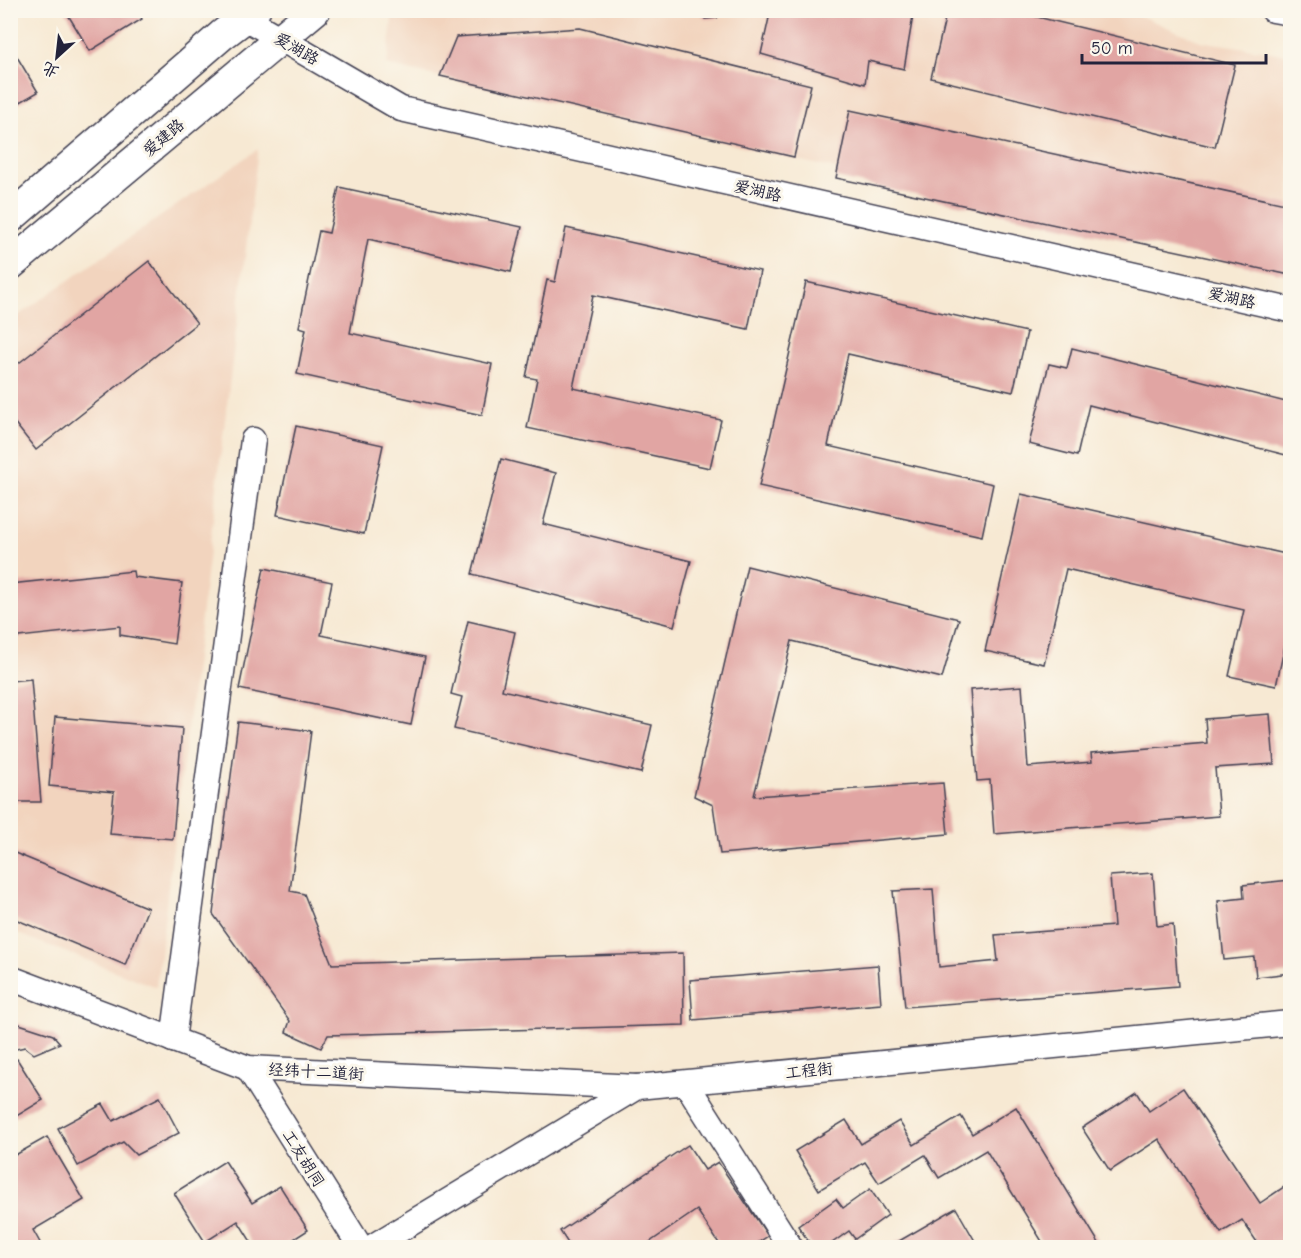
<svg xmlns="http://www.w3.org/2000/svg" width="1301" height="1258" font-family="'Comic Neue','LXGW WenKai TC',sans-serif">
<rect width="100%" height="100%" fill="#fbf7ec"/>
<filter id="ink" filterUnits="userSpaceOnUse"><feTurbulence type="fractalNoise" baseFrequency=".0167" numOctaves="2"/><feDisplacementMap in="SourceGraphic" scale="12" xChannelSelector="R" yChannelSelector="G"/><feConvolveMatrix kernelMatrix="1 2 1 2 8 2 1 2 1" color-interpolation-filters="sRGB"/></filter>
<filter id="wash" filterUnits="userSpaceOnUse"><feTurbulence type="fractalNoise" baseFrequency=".008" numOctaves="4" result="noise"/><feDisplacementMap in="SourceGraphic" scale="24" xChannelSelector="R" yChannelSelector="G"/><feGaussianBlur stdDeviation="1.35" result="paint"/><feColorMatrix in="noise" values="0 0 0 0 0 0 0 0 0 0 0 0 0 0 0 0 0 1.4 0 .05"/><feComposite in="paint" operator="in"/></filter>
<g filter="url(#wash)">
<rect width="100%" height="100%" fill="#f7e9d3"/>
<!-- built -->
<g fill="#f2d4be">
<path d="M393 11H1129L1200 41 1290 55V274L387 65Z"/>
<path d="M258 149 156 987 11 931 10 321Z"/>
</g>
<g id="blocks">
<!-- building -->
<g fill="#e1a5a3">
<path d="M65 10H137L142 19 90 51Z"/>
<path d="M698 10H722L717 18 705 19Z"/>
<path d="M746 10H914L904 69 868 61 865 84 761 54 769 18Z"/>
<path d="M947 10H1031L1029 15 1235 65 1215 147 931 78Z"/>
<path d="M580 28 811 85 794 157 440 76 456 37Z"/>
<path d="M10 45 38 92 10 108Z"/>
<path d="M850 110 1290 205V275L836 178Z"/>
<path d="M339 187 522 227 511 272 368 239 350 333 492 364 482 415 297 374 306 329 299 327 319 231 329 233Z"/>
<path d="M566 228 760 271 748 329 593 295 573 388 721 420 710 468 527 428 537 379 526 377 547 280 555 282Z"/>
<path d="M149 261 197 323 36 450 10 417V370Z"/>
<path d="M806 282 1027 332 1013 392 848 354 828 446 993 484 982 536 759 486Z"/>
<path d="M1072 348 1290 403V456L1089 405 1077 456 1029 444 1049 364 1067 368Z"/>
<path d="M296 426 383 445 364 534 277 515Z"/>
<path d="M501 459 556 473 543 524 691 561 674 626 472 574Z"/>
<path d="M1021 494 1290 555V622L1276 686 1229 676 1244 610 1066 569 1044 664 985 651Z"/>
<path d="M747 566 959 619 942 678 792 641 754 796 943 783 948 834 720 854 713 805 694 796Z"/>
<path d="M264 568 332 582 321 635 425 657 411 725 239 689Z"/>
<path d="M133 571 134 577 182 583 174 644 120 635V626L10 638V584Z"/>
<path d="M468 621 515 632 502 690 652 725 641 773 454 729 462 697 451 694Z"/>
<path d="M31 679 41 802H10V681Z"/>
<path d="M1022 686 1028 767 1092 762 1091 753 1207 743 1205 719 1270 714 1274 764 1215 768 1219 816 994 834 990 780 977 781 970 690Z"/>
<path d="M55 717 182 728 173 839 110 834 114 792 49 786Z"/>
<path d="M238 722 311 731 290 891 304 894 332 964 683 953 684 1025 328 1035 321 1048 286 1032 290 1021 213 914Z"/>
<path d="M10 851 148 908 125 965 10 917Z"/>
<path d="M1153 873 1157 926 1173 924 1178 986 905 1007 893 891 933 889 939 967 998 961 995 935 1114 926 1110 876Z"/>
<path d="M1290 880V973L1256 977 1254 957 1224 960 1218 901 1244 898 1243 885Z"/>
<path d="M878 965 881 1004 693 1020 690 980Z"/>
<path d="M10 1021 53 1035 60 1043 34 1054 25 1047 16 1049 10 1047Z"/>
<path d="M17 1059 43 1100 10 1120V1063Z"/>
<path d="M1183 1088 1260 1203 1290 1183V1237L1274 1248H1261L1242 1220 1221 1233 1159 1139 1110 1171 1082 1128 1137 1092 1149 1111Z"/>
<path d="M160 1097 179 1133 136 1155 123 1142 78 1166 58 1128 103 1104 113 1121Z"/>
<path d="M1016 1107 1102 1248H1046L986 1150 939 1178 925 1155 879 1183 865 1162 819 1190 795 1151 846 1120 861 1144 899 1121 914 1145 961 1116 972 1134Z"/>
<path d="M47 1137 84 1200 33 1230 43 1248H10V1158Z"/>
<path d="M688 1145 705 1170 718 1162 768 1236 750 1248H722L697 1210 641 1248H571L560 1231Z"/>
<path d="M225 1161 252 1203 280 1186 308 1230 280 1248H255L238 1221 205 1242 174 1193Z"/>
<path d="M870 1189 888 1215 855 1239 849 1231 825 1248H813L798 1226 836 1199 843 1208Z"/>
<path d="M956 1208 979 1248H887Z"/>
</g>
</g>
</g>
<g filter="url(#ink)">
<use href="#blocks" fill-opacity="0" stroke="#424052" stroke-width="1.5"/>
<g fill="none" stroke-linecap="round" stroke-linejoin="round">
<!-- minor casing -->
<g stroke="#424052" stroke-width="27">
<g id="minor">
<path d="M1273 10 1290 13"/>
<path d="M245 18 401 109 1290 310"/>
<path d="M10 978 248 1068 637 1087"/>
<path d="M173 1040 253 440"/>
<path d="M248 1068 361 1248"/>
<path d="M686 1083 791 1248"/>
<path d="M370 1248 637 1087 1290 1023"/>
</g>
</g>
<!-- major casing -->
<g stroke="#424052" stroke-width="33">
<g id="major">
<path d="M10 218 222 35 255 10"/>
<path d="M10 265 315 10"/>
</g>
</g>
<!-- minor -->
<use href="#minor" stroke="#fff" stroke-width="24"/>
<!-- major -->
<use href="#major" stroke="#fff" stroke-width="30"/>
</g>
</g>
<g text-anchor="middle" stroke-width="6" stroke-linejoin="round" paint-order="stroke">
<!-- street labels -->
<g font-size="16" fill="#22223b" stroke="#fbf7ec">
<text transform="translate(297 48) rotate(30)" y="6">爱湖路</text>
<text transform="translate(163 137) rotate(-40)" y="6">爱建路</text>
<text transform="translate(758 190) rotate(13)" y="6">爱湖路</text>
<text transform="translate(1232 297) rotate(13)" y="6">爱湖路</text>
<text transform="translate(809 1070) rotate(-6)" y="6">工程街</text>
<text transform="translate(316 1071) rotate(3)" y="6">经纬十二道街</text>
<text transform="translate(304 1158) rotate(58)" y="6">工友胡同</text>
</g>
</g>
<!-- margin -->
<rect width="1301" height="1258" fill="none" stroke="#fbf7ec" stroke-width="36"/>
<!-- north arrow -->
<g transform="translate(57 57) rotate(207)" stroke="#fbf7ec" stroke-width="4.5" paint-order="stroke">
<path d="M0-4.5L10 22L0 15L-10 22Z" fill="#22223b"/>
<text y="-9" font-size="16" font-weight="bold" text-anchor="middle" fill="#22223b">北</text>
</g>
<!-- scale -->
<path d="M1082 54v9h184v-9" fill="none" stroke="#22223b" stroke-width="3"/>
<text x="1091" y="54" font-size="18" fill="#22223b" stroke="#fbf7ec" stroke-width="4.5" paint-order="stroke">50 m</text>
</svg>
